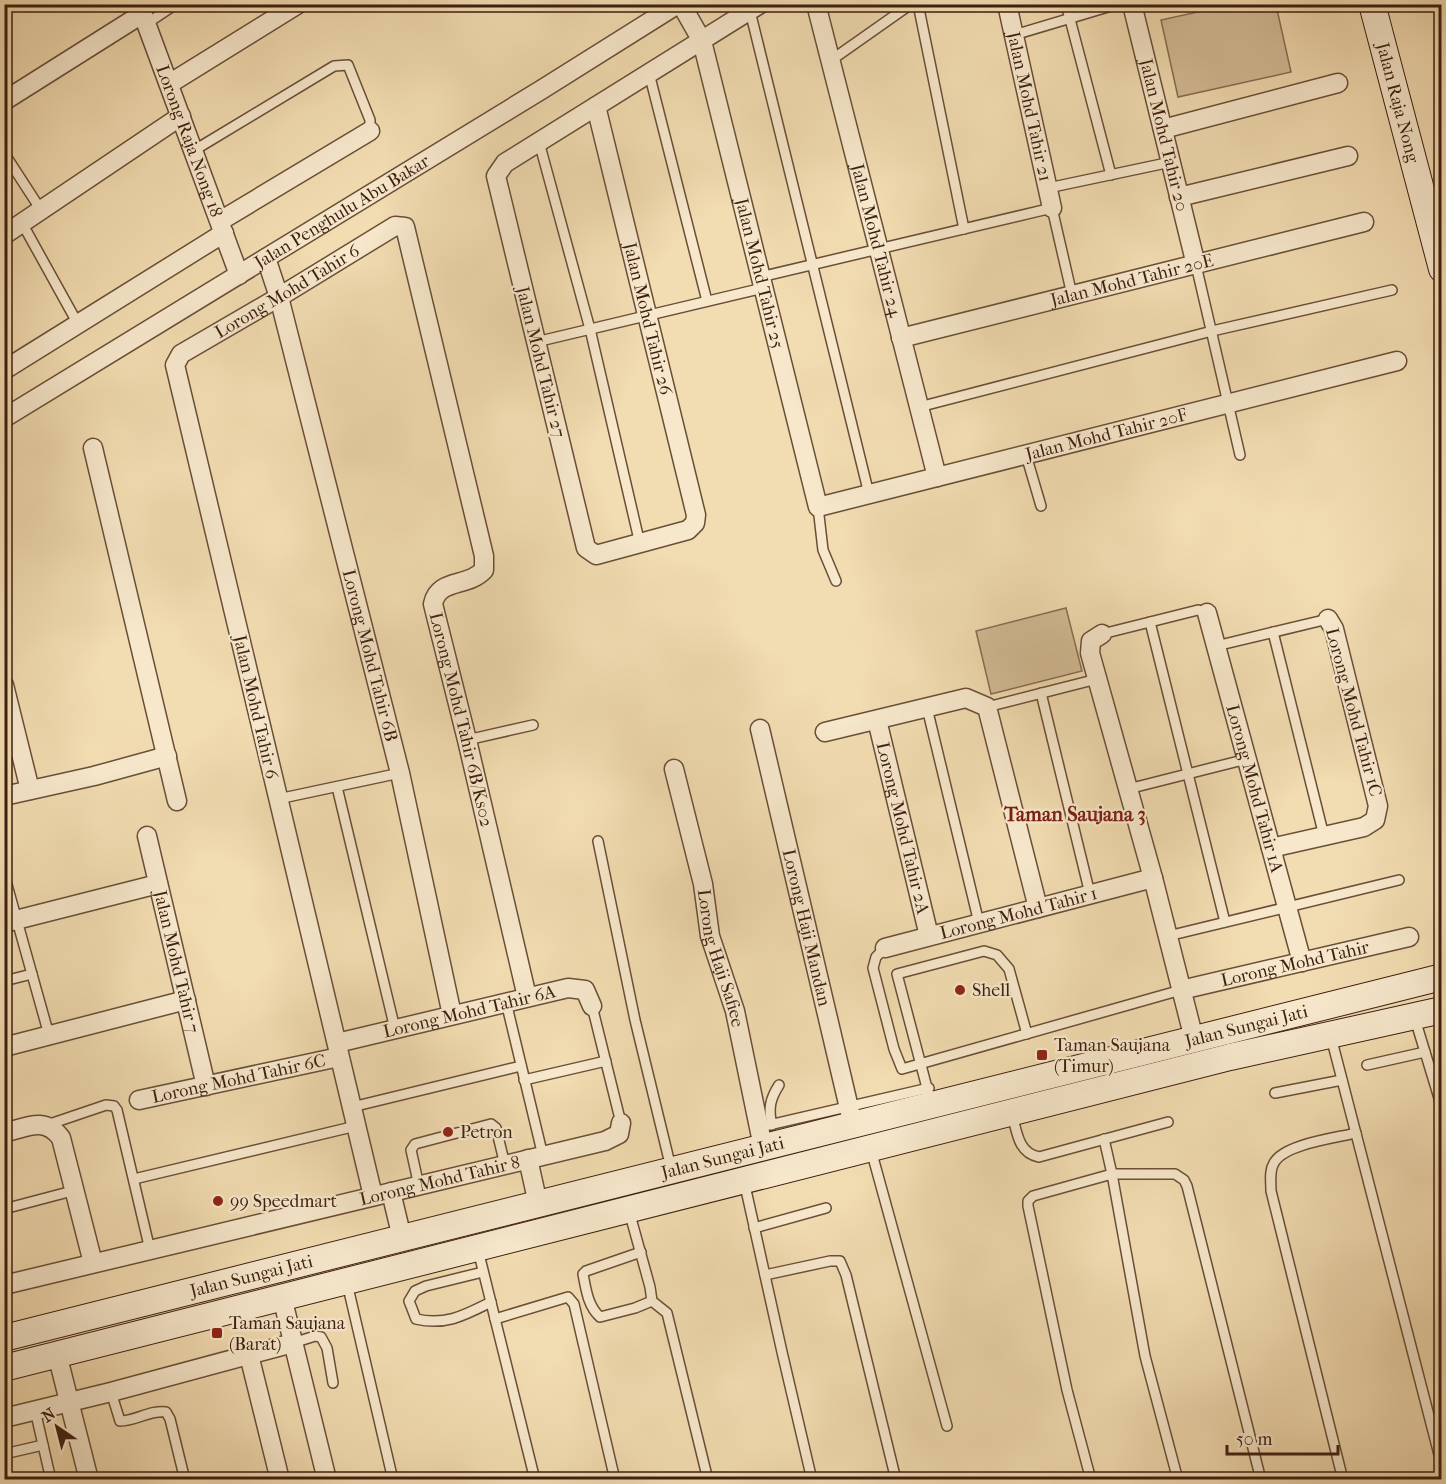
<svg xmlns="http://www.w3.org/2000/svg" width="1446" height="1484" font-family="'IM FELL French Canon',serif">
<rect width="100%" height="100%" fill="#f2dcb1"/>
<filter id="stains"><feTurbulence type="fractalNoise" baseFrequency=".00333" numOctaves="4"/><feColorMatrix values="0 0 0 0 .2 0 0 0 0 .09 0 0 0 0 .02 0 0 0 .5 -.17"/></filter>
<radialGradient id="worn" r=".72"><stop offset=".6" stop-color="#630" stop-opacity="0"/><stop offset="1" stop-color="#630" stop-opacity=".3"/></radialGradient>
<!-- green -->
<g fill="#d3bc96" stroke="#886d53" stroke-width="1.5">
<path d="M1229 5H1276L1291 72 1178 97 1161 20Z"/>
<path d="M1066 608 1082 671 991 694 976 631Z"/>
</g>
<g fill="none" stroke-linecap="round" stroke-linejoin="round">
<!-- lane casing -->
<g stroke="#6a4e38" stroke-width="12">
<g id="lane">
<path d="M918 4 964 229"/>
<path d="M1066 4 1111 175"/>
<path d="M750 11 869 494"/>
<path d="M146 24 176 4"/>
<path d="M1014 35 1118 4"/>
<path d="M830 61 911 4"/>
<path d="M649 73 707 301"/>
<path d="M539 142 590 329 640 544"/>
<path d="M193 151 334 66 348 65 370 120V131"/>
<path d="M4 153 41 210"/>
<path d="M1048 188 1171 162"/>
<path d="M22 223 78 324"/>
<path d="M1196 265 1240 455"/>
<path d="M760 277 1052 208 1072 295"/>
<path d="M536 342 763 288"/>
<path d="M919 407 1212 331 1392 290"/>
<path d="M1026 455 1041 506"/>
<path d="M818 507 823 550 836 581"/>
<path d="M1150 622 1225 922"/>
<path d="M1273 632 1324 836"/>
<path d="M1102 634 1198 610 1207 613"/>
<path d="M1216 646 1328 619"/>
<path d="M1041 693 1090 894"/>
<path d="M987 707 1097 679"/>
<path d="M927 708 979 923"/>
<path d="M467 740 533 725"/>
<path d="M337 787 395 1029"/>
<path d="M1128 789 1247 759"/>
<path d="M278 799 400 773"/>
<path d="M598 841 635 1020 671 1168"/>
<path d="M4 874 49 1035"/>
<path d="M1168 936 1399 880"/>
<path d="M885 948 876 957 873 968 894 1049 902 1069 1181 990"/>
<path d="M4 981 32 974"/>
<path d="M506 1002 543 1156"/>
<path d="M592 1006 621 1123"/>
<path d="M1415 1019 1442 1108"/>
<path d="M1331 1037 1442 1466"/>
<path d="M1367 1065 1425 1052"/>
<path d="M524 1080 606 1061"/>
<path d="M1275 1093 1342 1080"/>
<path d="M931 1103 897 974 984 951 997 955 1009 969 1027 1034"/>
<path d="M352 1107 521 1066"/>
<path d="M1012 1114C1017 1132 1018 1153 1039 1157L1168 1122"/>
<path d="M47 1125 106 1105 114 1106 117 1110 150 1250"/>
<path d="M772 1125C768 1109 770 1099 779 1085"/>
<path d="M760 1127 929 1088"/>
<path d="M1104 1139 1112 1174H1175L1184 1180 1187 1186 1261 1480"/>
<path d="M871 1150 947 1426"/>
<path d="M134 1179 356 1126"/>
<path d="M744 1181 782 1352 812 1480"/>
<path d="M419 1186 411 1150 415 1144 491 1124 496 1128 505 1165"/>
<path d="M4 1209 76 1190"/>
<path d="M629 1211 650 1287 652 1301 667 1313 708 1480"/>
<path d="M754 1228 826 1208"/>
<path d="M478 1250 535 1480"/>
<path d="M641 1252 586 1271 583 1274C586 1290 588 1306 600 1317L635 1308 652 1301"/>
<path d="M483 1272 426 1286 415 1291 409 1301 416 1319C446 1326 465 1315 491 1302"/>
<path d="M765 1275 830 1261H840L846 1275 896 1480"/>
<path d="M347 1283 393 1480"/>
<path d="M495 1319 568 1297 574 1304 615 1480"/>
<path d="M293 1343 315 1336 321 1337 327 1348 333 1383"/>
<path d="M111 1392 120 1421C136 1421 149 1410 166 1412L170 1419 183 1472"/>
<path d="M35 1410 51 1480"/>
<path d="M4 1454 43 1445"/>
<path d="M1091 1480 1067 1390 1028 1206V1201L1033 1196 1112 1174 1145 1356 1178 1480"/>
<path d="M1343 1480 1271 1191C1271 1181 1269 1171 1274 1163 1284 1144 1336 1138 1356 1133"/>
</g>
</g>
<!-- street casing -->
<g stroke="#6a4e38" stroke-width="21">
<g id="street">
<path id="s1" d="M139 4 239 275"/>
<path id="s2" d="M681 4 702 41 818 507 1397 361"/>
<path id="s3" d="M816 4 937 477"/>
<path id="s4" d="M1007 4 1052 208"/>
<path id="s5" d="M1132 4 1196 265"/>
<path d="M169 84 298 4"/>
<path d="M4 101 142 14"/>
<path id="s6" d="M596 106 696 515 695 523 688 530 596 555 586 548 496 176 505 163 760 4"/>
<path d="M1163 129 1338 83"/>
<path d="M1179 197 1348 156"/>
<path d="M220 221 370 131"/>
<path d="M4 235 181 116"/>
<path id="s7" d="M266 258 279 297 400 773 452 1015"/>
<path id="s8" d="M901 338 1364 222"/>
<path d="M4 370 224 233"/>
<path id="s9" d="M4 418 541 90 678 4"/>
<path d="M93 448 177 801"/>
<path id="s10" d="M1207 613 1302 962"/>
<path d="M1102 634 1091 641 1090 653 1153 878 1194 1039"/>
<path d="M4 685 30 790"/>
<path id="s11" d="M877 720 929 936"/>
<path id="s12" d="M760 729 853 1125"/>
<path d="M825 732 966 698 987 707 1038 908"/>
<path id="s13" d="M674 769 703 884 710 936 735 1011 763 1147"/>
<path d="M4 796 94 776 167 756"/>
<path id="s14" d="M147 836 206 1086"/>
<path d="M1271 848 1364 827 1375 820 1378 806 1334 629 1328 619"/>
<path d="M4 923 158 884"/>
<path id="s15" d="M885 948 1153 878"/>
<path id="s16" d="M1181 990 1409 937"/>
<path id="s17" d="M337 1043 568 988 585 990 592 1006"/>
<path d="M4 1047 186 1000"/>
<path id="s18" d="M139 1100 339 1057"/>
<path d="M4 1133C27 1127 45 1116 61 1138L93 1263"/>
<path d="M528 1159 538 1204"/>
<path d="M391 1192 402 1238"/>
<path id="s19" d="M373 1196 175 365 181 354 279 297 395 226 405 227 484 556V570C467 588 438 578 433 604L467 740 527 997"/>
<path id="s20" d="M4 1285 605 1141 619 1134 621 1123"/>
<path d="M282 1297 327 1480"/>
<path d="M57 1354 89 1480"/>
<path d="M249 1355 280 1480"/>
<path d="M4 1418 111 1392 293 1343"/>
</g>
</g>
<!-- secondary casing -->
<g stroke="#3c1e10" stroke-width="28">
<g id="secondary">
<path id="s21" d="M1372 4 1442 269"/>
<path id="s22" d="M4 1338 1442 977"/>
<path d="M4 1368 1230 1057 1442 1010"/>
</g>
</g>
<!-- lane -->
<use href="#lane" stroke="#f7e8cc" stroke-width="9"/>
<!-- street -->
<use href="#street" stroke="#f7e8cc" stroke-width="18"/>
<!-- secondary -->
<use href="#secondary" stroke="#f7e8cc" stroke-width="26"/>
</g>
<!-- markers -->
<g fill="#8f2418" stroke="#f7e8cc" stroke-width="2">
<circle cx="960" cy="990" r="6"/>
<rect x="1036" y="1049" width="12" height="12" rx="3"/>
<circle cx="448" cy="1132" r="6"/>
<circle cx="218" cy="1201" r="6"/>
<rect x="211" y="1327" width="12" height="12" rx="3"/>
</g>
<g text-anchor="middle" stroke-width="4.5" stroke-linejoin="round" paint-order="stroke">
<!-- street labels -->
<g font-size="18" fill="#3c1e10" stroke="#f7e8cc">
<text dy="6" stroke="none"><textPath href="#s21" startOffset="102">Jalan Raja Nong</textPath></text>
<text dy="6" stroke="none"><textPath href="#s4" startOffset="105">Jalan Mohd Tahir 21</textPath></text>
<text dy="6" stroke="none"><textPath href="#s5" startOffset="135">Jalan Mohd Tahir 20</textPath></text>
<text dy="6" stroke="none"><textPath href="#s1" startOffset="146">Lorong Raja Nong 18</textPath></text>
<text dy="6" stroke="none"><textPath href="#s9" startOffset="396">Jalan Penghulu Abu Bakar</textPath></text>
<text dy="6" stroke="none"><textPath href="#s3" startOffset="244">Jalan Mohd Tahir 24</textPath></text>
<text dy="6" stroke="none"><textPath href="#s2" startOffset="282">Jalan Mohd Tahir 25</textPath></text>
<text dy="6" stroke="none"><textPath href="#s8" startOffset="238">Jalan Mohd Tahir 20E</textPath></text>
<text dy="6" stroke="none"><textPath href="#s19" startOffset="990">Lorong Mohd Tahir 6</textPath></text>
<text dy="6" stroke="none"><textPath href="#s6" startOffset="219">Jalan Mohd Tahir 26</textPath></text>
<text transform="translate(541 362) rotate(76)" y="6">Jalan Mohd Tahir 27</text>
<text dy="6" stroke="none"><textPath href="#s2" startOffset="820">Jalan Mohd Tahir 20F</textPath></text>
<text dy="6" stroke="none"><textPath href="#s7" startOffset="411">Lorong Mohd Tahir 6B</textPath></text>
<text transform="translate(256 707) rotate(77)" y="6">Jalan Mohd Tahir 6</text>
<text transform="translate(1354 712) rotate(75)" y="6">Lorong Mohd Tahir 1C</text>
<text dy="6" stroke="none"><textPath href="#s19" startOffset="1662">Lorong Mohd Tahir 6B/Ks02</textPath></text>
<text dy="6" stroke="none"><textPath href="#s10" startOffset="182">Lorong Mohd Tahir 1A</textPath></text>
<text dy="6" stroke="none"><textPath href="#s11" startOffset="111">Lorong Mohd Tahir 2A</textPath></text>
<text dy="6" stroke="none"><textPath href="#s15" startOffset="138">Lorong Mohd Tahir 1</textPath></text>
<text dy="6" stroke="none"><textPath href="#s12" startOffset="204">Lorong Haji Mandan</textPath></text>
<text dy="6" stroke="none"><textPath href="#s13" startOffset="195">Lorong Haji Safiee</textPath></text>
<text dy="6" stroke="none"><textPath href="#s14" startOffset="129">Jalan Mohd Tahir 7</textPath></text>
<text dy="6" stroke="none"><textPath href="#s16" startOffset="117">Lorong Mohd Tahir</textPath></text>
<text dy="6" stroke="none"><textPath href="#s17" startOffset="136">Lorong Mohd Tahir 6A</textPath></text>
<text dy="6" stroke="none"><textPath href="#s22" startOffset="1281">Jalan Sungai Jati</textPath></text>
<text dy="6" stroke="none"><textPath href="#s18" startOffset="102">Lorong Mohd Tahir 6C</textPath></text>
<text dy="6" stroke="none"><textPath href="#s22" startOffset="741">Jalan Sungai Jati</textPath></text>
<text dy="6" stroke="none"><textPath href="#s20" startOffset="448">Lorong Mohd Tahir 8</textPath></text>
<text dy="6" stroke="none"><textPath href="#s22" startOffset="255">Jalan Sungai Jati</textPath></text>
</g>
<!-- poi labels -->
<g font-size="18" fill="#3c1e10" stroke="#f7e8cc" text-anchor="start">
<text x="972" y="996">Shell</text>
<text x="1054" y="1051">Taman Saujana<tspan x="1054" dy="21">(Timur)</tspan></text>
<text x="460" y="1138">Petron</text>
<text x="230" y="1207">99 Speedmart</text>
<text x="229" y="1329">Taman Saujana<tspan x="229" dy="21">(Barat)</tspan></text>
</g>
<!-- neighbourhood labels -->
<g font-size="20" font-weight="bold" fill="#7a1f14" stroke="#f7e8cc">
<text x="1075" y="821">Taman Saujana 3</text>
</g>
</g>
<!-- margin -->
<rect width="1446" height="1484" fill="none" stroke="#f2dcb1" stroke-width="24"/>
<rect x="6" y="6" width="1434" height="1472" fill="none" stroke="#3c1e10" stroke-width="3"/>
<rect x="12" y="12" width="1422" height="1460" fill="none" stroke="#3c1e10" stroke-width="1.5"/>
<!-- north arrow -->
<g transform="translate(57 1427) rotate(325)" stroke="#f7e8cc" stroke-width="4.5" paint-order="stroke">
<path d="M0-4.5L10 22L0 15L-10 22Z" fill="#3c1e10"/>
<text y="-9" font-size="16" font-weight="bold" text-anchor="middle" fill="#3c1e10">N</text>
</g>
<!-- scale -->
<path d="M1227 1445v9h111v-9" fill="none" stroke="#3c1e10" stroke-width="3"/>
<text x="1236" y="1445" font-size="18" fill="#3c1e10" stroke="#f7e8cc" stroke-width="4.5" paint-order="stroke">50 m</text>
<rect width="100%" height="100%" filter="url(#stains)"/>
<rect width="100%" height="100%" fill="url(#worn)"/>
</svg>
